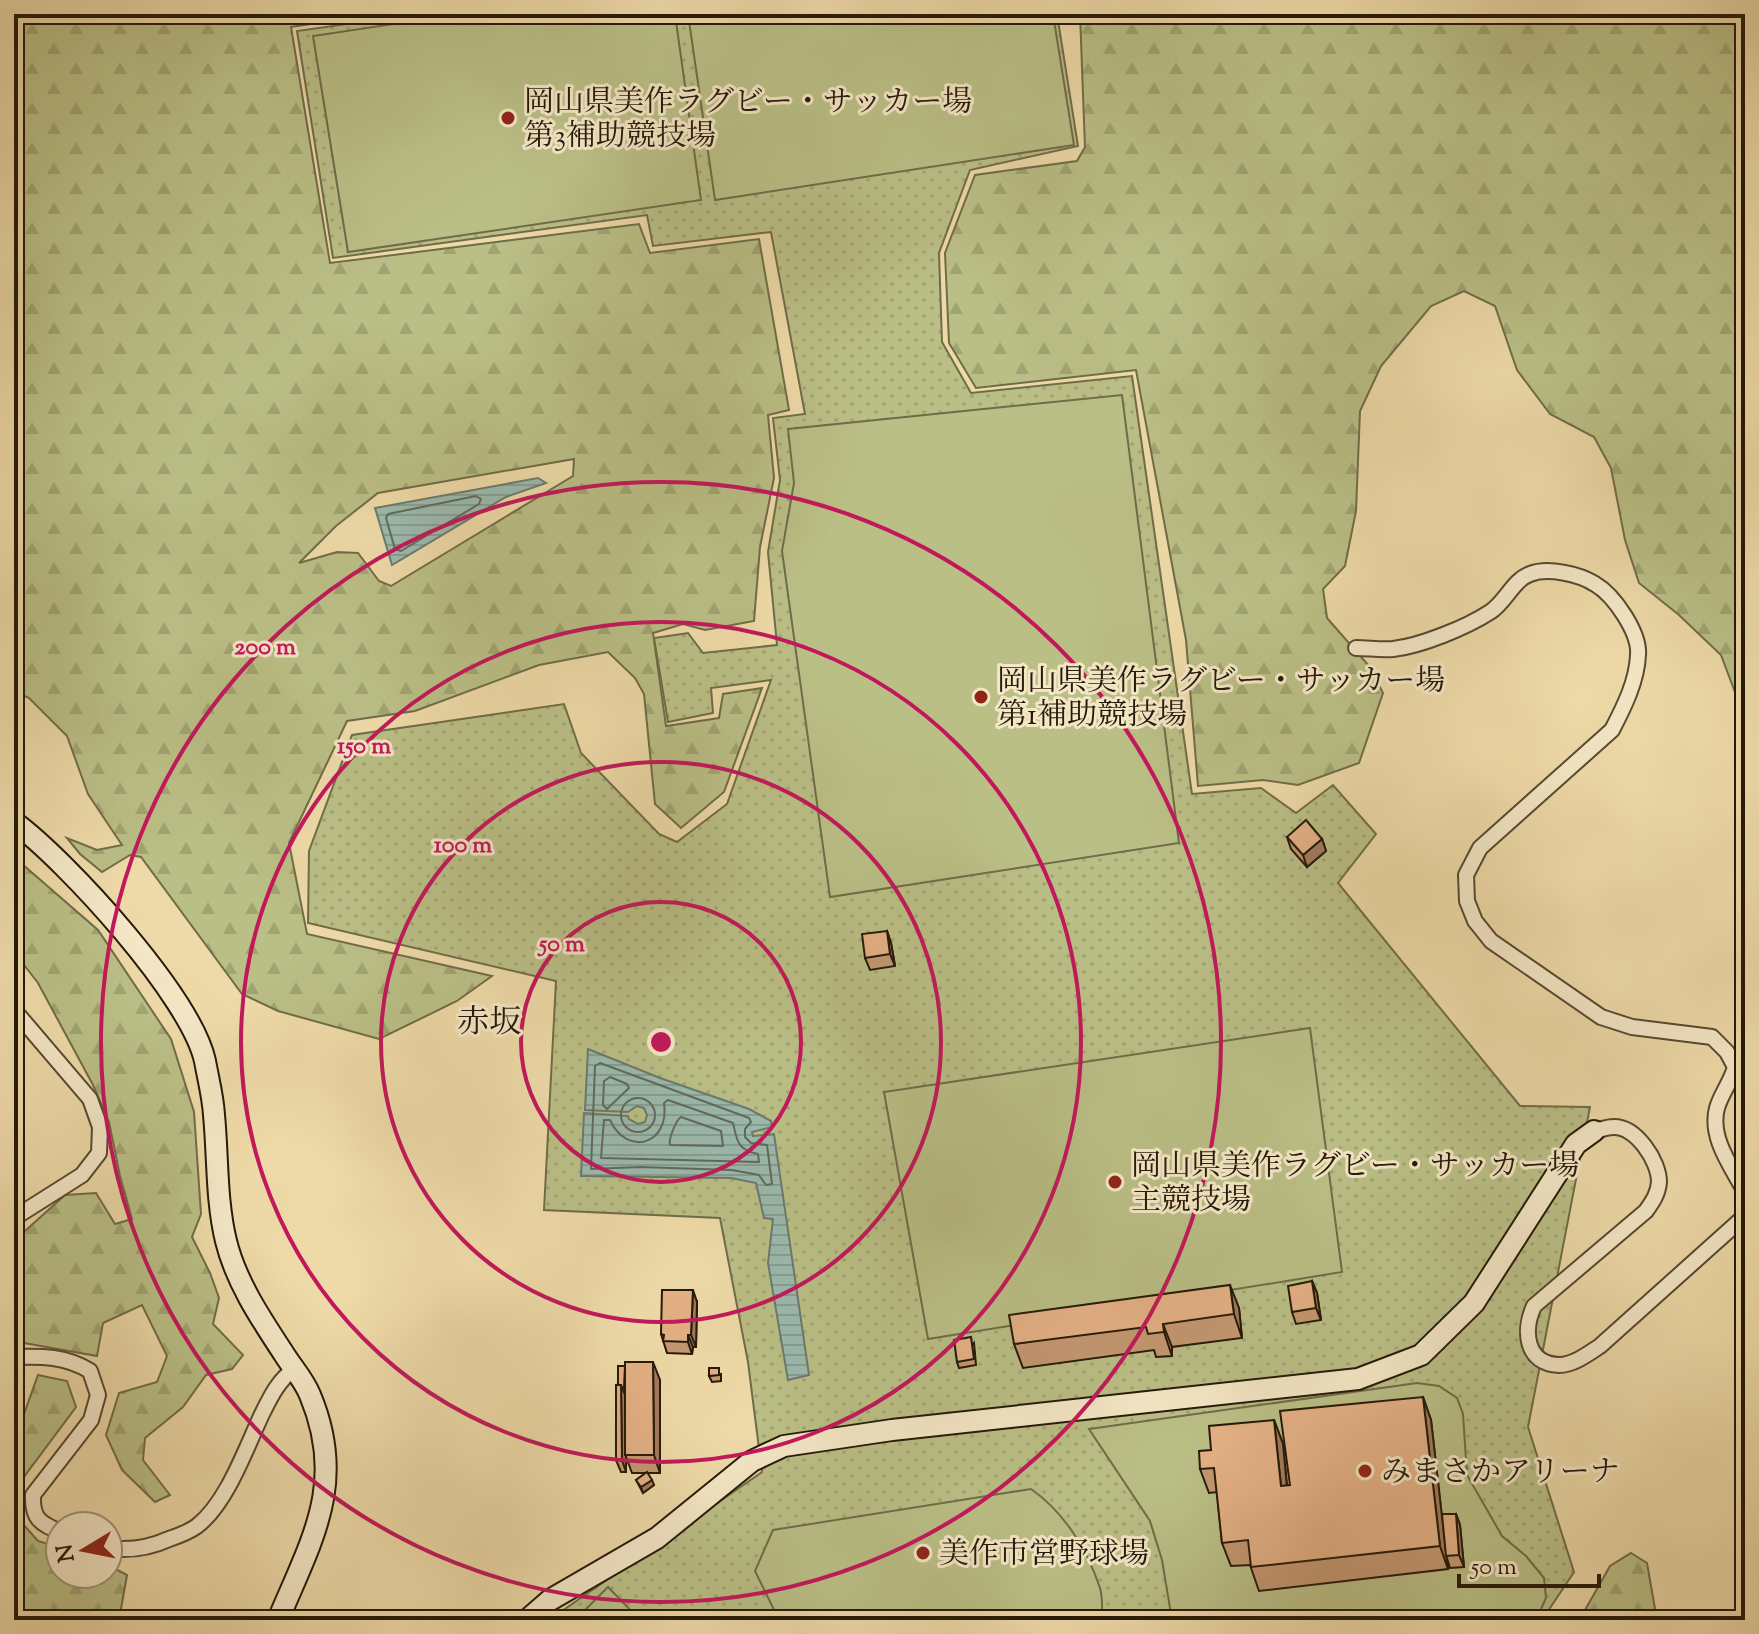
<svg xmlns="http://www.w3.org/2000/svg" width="1759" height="1634" font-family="'Sorts Mill Goudy','Noto Serif JP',serif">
<defs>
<pattern id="forest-firs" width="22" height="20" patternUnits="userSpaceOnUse" patternTransform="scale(2)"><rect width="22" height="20" fill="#babf86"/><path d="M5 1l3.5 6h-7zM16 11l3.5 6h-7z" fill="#a0a472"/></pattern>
<pattern id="park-dots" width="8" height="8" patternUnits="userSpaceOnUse" patternTransform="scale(2)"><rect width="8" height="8" fill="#babf86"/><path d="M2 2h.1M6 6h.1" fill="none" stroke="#a0a472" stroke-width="1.8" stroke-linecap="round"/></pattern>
<pattern id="water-rules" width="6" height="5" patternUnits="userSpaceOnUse" patternTransform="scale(2)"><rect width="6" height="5" fill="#9bbaaf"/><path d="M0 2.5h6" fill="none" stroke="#859f95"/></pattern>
</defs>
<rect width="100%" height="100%" fill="#eedaa8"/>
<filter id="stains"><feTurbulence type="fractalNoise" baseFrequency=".0025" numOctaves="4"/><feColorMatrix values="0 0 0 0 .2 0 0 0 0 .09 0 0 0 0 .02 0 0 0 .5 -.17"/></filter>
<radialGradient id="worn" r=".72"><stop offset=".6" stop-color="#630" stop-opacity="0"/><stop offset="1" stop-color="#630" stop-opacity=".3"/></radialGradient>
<!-- forest -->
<g fill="url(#forest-firs)" stroke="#706c48" stroke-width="2" fill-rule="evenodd">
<path d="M14 14H375L291 27 330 263 639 224 650 253 759 239 789 410 768 415 774 478 760 547 754 621 705 630 683 624 653 633 666 726 719 718 723 694 762 688 724 792 681 828 655 804 644 694 635 678 608 652 539 665 415 711 347 721 289 843 307 934 492 976 457 1001 379 1039 278 1011 242 994 141 857 130 855 102 872 80 854 67 838 97 850 122 845 88 794 67 736 29 698 14 691ZM574 459 573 476 391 586 379 581 358 553 337 552 299 563 336 526 378 493Z"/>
<path d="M1080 14H1745V719L1721 655 1679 615 1639 583 1625 540 1611 468 1594 437 1550 414 1517 370 1495 306 1464 291 1431 306 1381 366 1360 411 1356 511 1345 566 1323 589 1327 618 1370 667 1383 693 1359 763 1298 785 1263 780 1198 786 1186 640 1136 370 976 388 949 343 945 253 975 175 1077 161 1085 147Z"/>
<path d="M14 857 98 930 171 1039 194 1112 201 1214 192 1237 210 1273 219 1298 213 1324 243 1355 232 1369 206 1375 183 1407 145 1438 143 1460 170 1495 155 1502 122 1470 106 1435 119 1393 157 1382 167 1356 142 1305 103 1323 97 1356 24 1343 14 1332V1246L16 1239 65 1195 96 1193 115 1224 132 1219 120 1176 109 1122 93 1085 38 983 14 952Z"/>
<path d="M38 1375 67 1381 76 1407 24 1477 15 1515 38 1541 60 1548V1574H108V1565L127 1575 119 1620H14V1417L24 1414Z"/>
<path d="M1631 1553 1647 1563 1657 1620H1554L1556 1616 1585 1610 1610 1566Z"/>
</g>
<!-- park -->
<path fill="url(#park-dots)" stroke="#706c48" stroke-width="2" d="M418 14H1057L1078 146 970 170 939 253 942 342 971 393 1132 376 1192 794 1261 788 1296 813 1333 785 1376 834 1338 883 1520 1106 1590 1107 1528 1427 1574 1572 1542 1620H549L762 1472 748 1362 720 1218 544 1210 556 981 308 923 309 851 352 735 564 704 581 753 659 834 677 842 727 804 771 680 711 688 713 713 668 722 654 638 688 633 703 653 777 645 768 552 780 480 773 418 805 414 771 232 653 246 647 215 333 258 297 31Z"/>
<!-- garden -->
<g fill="#babf86" stroke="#706c48" stroke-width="2">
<path d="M460 14H675L701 200 348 252 313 36Z"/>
<path d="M688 14H1053L1074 145 715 200Z"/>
<path d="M1122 395 1179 843 830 897 782 551 794 483 788 429Z"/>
<path d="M1310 1028 1342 1272 928 1339 884 1092Z"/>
<path d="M1417 1383 1439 1386 1457 1398 1463 1414 1467 1475 1502 1536 1526 1556 1544 1578 1546 1598 1536 1620H1172L1162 1560 1150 1521 1089 1429Z"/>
<path d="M1031 1489C1064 1512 1087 1549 1100 1588 1103 1598 1102 1610 1102 1620H779L755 1571 773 1530Z"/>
<path d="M608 1587 640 1620H575Z"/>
</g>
<!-- water -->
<g fill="url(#water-rules)" stroke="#6c7a6d" stroke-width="2">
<path d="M538 478 546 483 506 497 392 565 375 508Z"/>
<path d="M588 1049 660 1078 749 1109 771 1121 772 1127 752 1132 753 1136 774 1134 809 1375 788 1380 768 1263 773 1219 764 1218 756 1183 731 1178 581 1176 584 1113 628 1116 629 1119 638 1124 645 1122 647 1115 644 1108 637 1106 628 1112 585 1110Z"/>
</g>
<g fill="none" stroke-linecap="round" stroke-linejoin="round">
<!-- shore -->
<g stroke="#606a5c" stroke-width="2">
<path d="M476 496 481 499 479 504 401 551 395 549 386 518 388 514Z"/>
<path d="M600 1063 749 1118 751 1122 745 1129V1137L751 1143 767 1145 772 1184 766 1185 759 1175 732 1170 640 1167 591 1169 595 1066Z"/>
<path d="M610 1077 627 1084 629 1088 607 1109 603 1105 604 1081Z"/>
<circle cx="638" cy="1115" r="17"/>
<path d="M668 1100 733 1123C737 1140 737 1150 758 1154L759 1162 601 1158 604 1120H610C627 1157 670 1145 664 1103Z"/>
<path d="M681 1117 721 1131 723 1146 670 1145C668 1140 676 1120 681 1117Z"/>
</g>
<!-- street casing -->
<g stroke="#574931" stroke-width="18">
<g id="street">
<path d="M1356 648C1368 648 1381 650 1393 649 1421 646 1467 627 1490 612 1505 603 1513 580 1530 574 1548 567 1579 574 1595 584 1614 595 1640 633 1638 655 1637 681 1624 707 1612 730L1480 848 1466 875 1467 901 1475 921 1491 941 1601 1017 1632 1027 1712 1037 1727 1052 1735 1067C1731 1082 1721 1094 1717 1108 1709 1138 1732 1167 1745 1192"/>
<path d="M14 1010 90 1099 100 1127 99 1153 82 1175 14 1218"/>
<path d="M1594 1131C1600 1130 1607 1127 1613 1127 1636 1126 1659 1161 1659 1182 1658 1194 1653 1201 1646 1211L1534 1306C1523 1330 1525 1364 1559 1365 1573 1365 1588 1354 1600 1346L1745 1216"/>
<path d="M14 1357C42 1356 66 1356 90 1371L98 1395 91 1420 33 1495C32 1519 40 1523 60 1532"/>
<path d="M108 1548C129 1551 149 1548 169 1539 178 1536 189 1532 197 1526 227 1503 246 1448 262 1414 271 1396 278 1381 294 1369"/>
</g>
</g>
<!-- secondary casing -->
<g stroke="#251909" stroke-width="24">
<g id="secondary">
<path d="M14 822C67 861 191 997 205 1061 208 1078 213 1097 214 1115 218 1156 216 1200 226 1241 236 1282 261 1319 284 1354 292 1367 304 1380 310 1395 347 1483 312 1539 278 1620"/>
<path d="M527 1620 550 1600 657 1538 752 1461 784 1446 892 1430 1358 1379 1421 1355 1474 1303 1576 1144 1594 1131"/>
</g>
</g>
<!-- street -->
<use href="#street" stroke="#f4e7c6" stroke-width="14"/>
<!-- secondary -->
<use href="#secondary" stroke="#f4e7c6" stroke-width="20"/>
</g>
<!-- wall -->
<g fill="#c49872" stroke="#251909" stroke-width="2">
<path d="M1287 837 1322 839 1326 851 1307 867 1291 849Z"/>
<path d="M887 931 891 943 895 966 870 970 865 958Z"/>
<path d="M1312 1281 1317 1293 1321 1320 1296 1324 1292 1312Z"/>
<path d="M697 1302 696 1347H693L692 1354 667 1353 661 1334Z"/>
<path d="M1239 1308 1242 1338 1172 1347V1356L1156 1357 1154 1350 1023 1368 1014 1344Z"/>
<path d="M974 1343 976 1365 959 1368 957 1362Z"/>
<path d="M721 1374V1381L712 1382 709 1376Z"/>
<path d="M660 1380V1473H647L654 1485 643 1493 636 1480 646 1473H632L626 1457V1472H621L616 1460V1385Z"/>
<path d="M1423 1397 1431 1420 1443 1527 1456 1514 1460 1525 1464 1567 1450 1568 1447 1558 1448 1569 1259 1591 1250 1565 1231 1566 1222 1543 1217 1492 1209 1493 1200 1469 1274 1420 1283 1444 1287 1485H1290Z"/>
</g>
<!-- shaded-wall -->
<g fill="#a07c5d" stroke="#251909" stroke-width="2">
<path d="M1322 839 1326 851 1307 867 1303 855Z"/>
<path d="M887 931 891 943 895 966 890 954Z"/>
<path d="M1312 1281 1317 1293 1321 1320 1316 1308Z"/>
<path d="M1230 1285 1239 1308 1242 1338 1234 1314Z"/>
<path d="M693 1290 697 1302 696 1347 691 1335Z"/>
<path d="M1163 1324 1172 1347V1356L1164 1332Z"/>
<path d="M688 1335 693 1347 692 1354 688 1342Z"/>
<path d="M653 1362 660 1380V1473L654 1455Z"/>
<path d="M621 1385 626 1397V1472L622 1460Z"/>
<path d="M1423 1397 1431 1420 1448 1569 1440 1546Z"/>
<path d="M1274 1420 1283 1444 1289 1509 1281 1486Z"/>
<path d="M652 1480 654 1485 643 1493 641 1487Z"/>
<path d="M1456 1514 1460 1525 1464 1567 1459 1555Z"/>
</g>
<!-- building -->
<g fill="#e4b185" stroke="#251909" stroke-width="2">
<path d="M1306 820 1322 839 1303 855 1287 837Z"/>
<path d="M887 931 890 954 865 958 862 934Z"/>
<path d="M1312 1281 1316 1308 1292 1312 1288 1286Z"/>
<path d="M1230 1285 1234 1314 1163 1324 1164 1332 1148 1334 1146 1327 1014 1344 1009 1315Z"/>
<path d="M662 1290H693L691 1335H688V1342L663 1341 664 1335 661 1334Z"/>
<path d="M971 1337 974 1359 957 1362 954 1340Z"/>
<path d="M625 1362H653L654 1455H625Z"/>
<path d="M618 1366H625L624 1387 622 1388 621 1385H618Z"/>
<path d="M709 1368H719V1375L709 1376Z"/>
<path d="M616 1385H621L622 1460H616Z"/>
<path d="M1423 1397 1440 1546 1251 1567 1248 1540 1222 1543 1214 1468 1200 1469 1199 1451 1211 1450 1209 1426 1274 1420 1281 1486 1290 1485 1280 1411Z"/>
<path d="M647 1472 652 1480 641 1487 636 1480Z"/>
<path d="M1442 1514H1456L1459 1555 1446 1556Z"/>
</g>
<!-- distance rings -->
<g fill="none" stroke="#c2185b" stroke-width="4">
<circle cx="661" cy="1042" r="140"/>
<circle cx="661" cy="1042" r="280"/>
<circle cx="661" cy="1042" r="420"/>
<circle cx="661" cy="1042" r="560"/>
</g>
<!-- markers -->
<g fill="#8f2418" stroke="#f4e7c6" stroke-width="3">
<circle cx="508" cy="118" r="8"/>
<circle cx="981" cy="697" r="8"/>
<circle cx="1115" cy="1182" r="8"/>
<circle cx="1365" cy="1471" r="8"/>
<circle cx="923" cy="1553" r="8"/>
</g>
<g text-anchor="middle" stroke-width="6" stroke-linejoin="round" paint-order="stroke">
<!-- poi labels -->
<g font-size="30" fill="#251909" stroke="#f4e7c6" text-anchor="start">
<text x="524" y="111">岡山県美作ラグビー・サッカー場<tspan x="524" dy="34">第3補助競技場</tspan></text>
<text x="997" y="690">岡山県美作ラグビー・サッカー場<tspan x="997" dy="34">第1補助競技場</tspan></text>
<text x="1131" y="1175">岡山県美作ラグビー・サッカー場<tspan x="1131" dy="34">主競技場</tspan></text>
<text x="1381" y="1481">みまさかアリーナ</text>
<text x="939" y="1563">美作市営野球場</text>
</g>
<!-- neighbourhood labels -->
<g font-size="32" fill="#251909" stroke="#f4e7c6">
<text x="489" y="1032">赤坂</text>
</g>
</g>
<circle cx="661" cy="1042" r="12" fill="#c2185b" stroke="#f4e7c6" stroke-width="4"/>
<g font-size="24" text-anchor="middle" font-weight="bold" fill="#c2185b" stroke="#f4e7c6" stroke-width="6" stroke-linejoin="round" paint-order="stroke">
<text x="265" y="654">200 m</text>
<text x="364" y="753">150 m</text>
<text x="463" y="852">100 m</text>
<text x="562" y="951">50 m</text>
</g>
<!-- margin -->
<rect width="1759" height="1634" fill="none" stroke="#eedaa8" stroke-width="48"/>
<rect x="16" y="16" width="1727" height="1602" fill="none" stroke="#251909" stroke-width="4"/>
<rect x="24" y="24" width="1711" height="1586" fill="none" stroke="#251909" stroke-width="2"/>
<!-- north arrow -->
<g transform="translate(84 1550) rotate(260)"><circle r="38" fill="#f4e7c6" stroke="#a1957a" stroke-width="2"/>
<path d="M0-6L14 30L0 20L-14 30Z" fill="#8f2418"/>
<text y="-12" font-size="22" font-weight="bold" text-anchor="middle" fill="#251909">N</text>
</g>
<!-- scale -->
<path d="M1459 1574v12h140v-12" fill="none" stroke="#251909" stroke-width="4"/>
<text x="1471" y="1574" font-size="24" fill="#251909" stroke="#f4e7c6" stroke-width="6" paint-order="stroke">50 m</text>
<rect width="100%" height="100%" filter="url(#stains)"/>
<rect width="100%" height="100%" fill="url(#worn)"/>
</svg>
